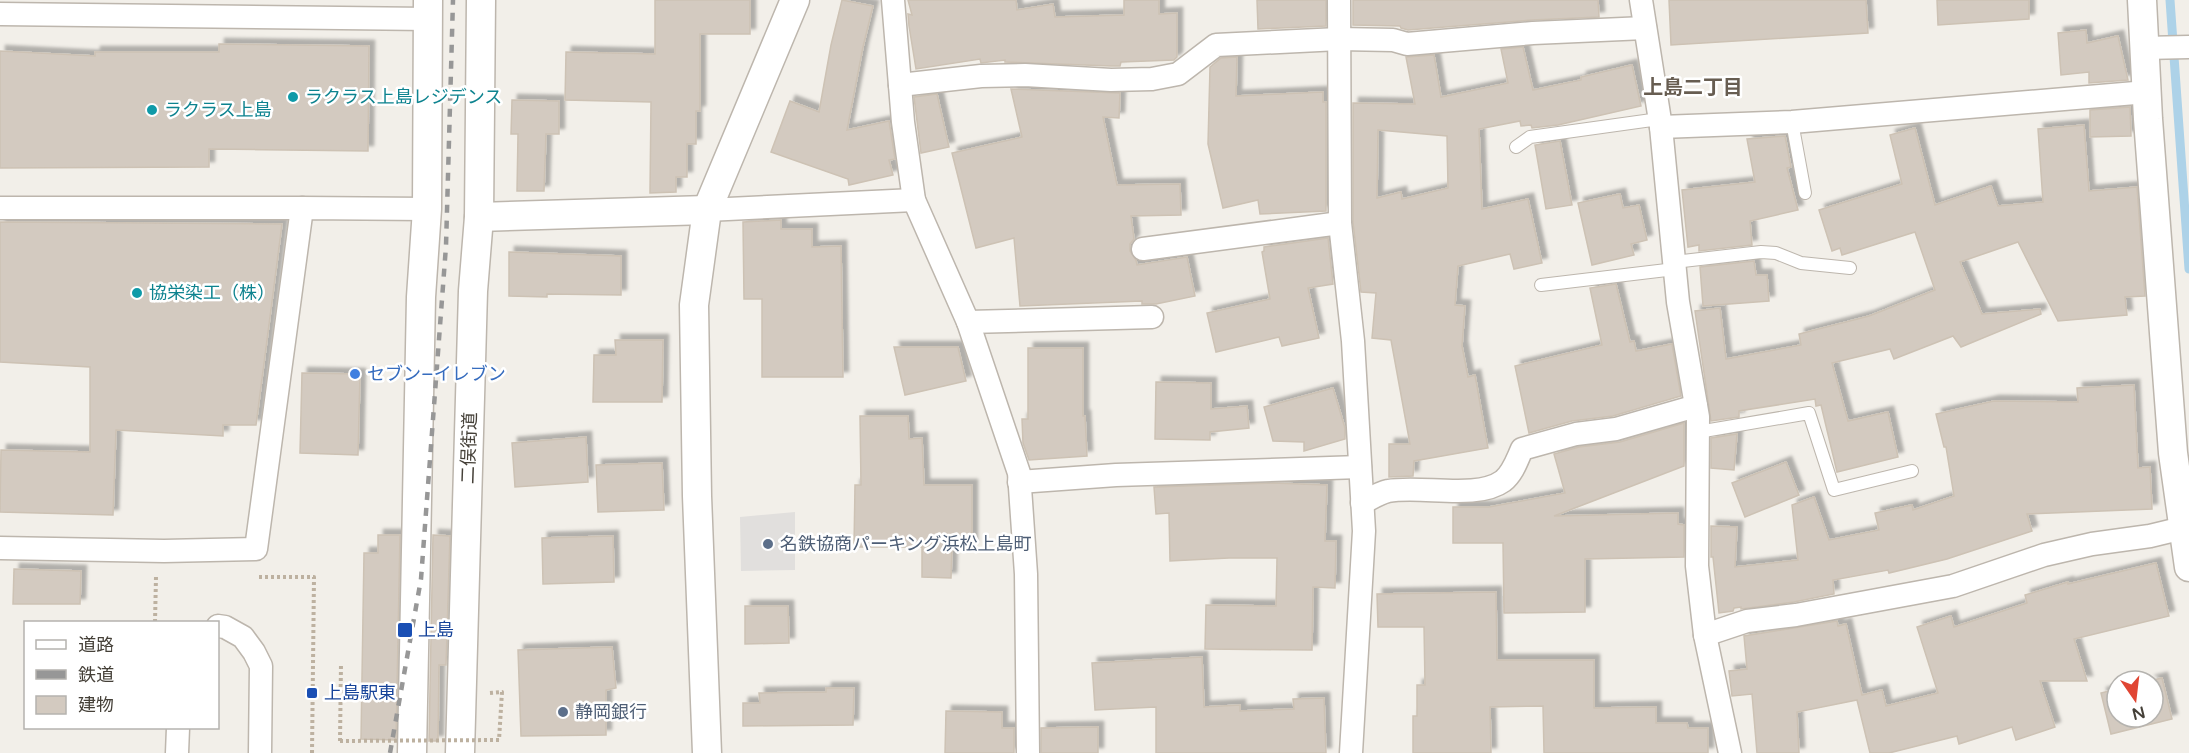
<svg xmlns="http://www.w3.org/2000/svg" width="2189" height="753" font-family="'Varela Round','Noto Sans JP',sans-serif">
<defs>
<filter id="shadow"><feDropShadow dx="5.5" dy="-5.5" stdDeviation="1.5" flood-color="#0004"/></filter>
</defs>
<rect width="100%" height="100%" fill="#f2efe9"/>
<!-- parking -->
<path fill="#e1dfdd" d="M795 512V570L741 571 740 517Z"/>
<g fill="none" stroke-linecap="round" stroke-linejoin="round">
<!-- stream -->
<path stroke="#add2e8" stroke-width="9" d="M2170 0 2189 269"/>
</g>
<!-- building -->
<g fill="#d3cac0" stroke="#cdc2b4" stroke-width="1.5" fill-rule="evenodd" filter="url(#shadow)">
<path d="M655 0H750V34H700V111H696V144H687V177H676V192L650 193 651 102 565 100 566 52 655 54Z"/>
<path d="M842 0 873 6 863 47 847 130 889 121 895 159 889 160 893 175 849 185 848 179 771 152 790 101 819 112 831 45Z"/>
<path d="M908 0H1016L1017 10 1053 4 1055 17 1124 15V0H1159V14L1177 13V57L1174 60 1121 62 1120 66H1111L1005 62V60L981 63 980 59 916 69 909 26 908 14 912 15Z"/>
<path d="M1257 0H1326V26L1258 29Z"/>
<path d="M1353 0H1598L1599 17 1532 20 1408 30 1401 28 1400 26 1353 25Z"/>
<path d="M1669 0H1866L1868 33 1671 45Z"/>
<path d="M1937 0H2029V19L1938 25Z"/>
<path d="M2086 30 2087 43 2118 36 2128 80 2089 83V72L2061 75 2058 33Z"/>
<path d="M219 44 369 46 368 151 209 149V167L0 168V51L95 56V52H219Z"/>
<path d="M1523 47 1533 90 1581 80V77L1632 65 1641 106 1558 125 1532 128 1531 125 1521 126 1520 121 1479 129 1482 209 1528 199 1542 263 1514 269 1510 254 1458 266 1455 305 1465 306 1462 346 1468 377 1475 375 1488 448 1414 461 1413 476 1389 477V444H1410L1391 340 1372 338 1376 293 1361 292 1353 222V103L1415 104 1406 57 1434 55 1441 97 1508 83 1501 49ZM1378 130 1447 136 1448 188 1402 199 1401 192 1377 198Z"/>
<path d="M1237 57 1236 96 1323 92V102H1326V211L1260 214 1258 200 1223 208 1208 144 1210 67 1221 58Z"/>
<path d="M1011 89 1120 93 1119 118 1103 117 1117 185 1180 184 1181 215 1131 216 1134 239 1130 244V251L1136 260 1137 265 1187 257 1195 296 1156 304H1142V301L1020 306 1014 238 976 248 952 153 1022 137Z"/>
<path d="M937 94 949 147 921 153 914 97Z"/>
<path d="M512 100 559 101V134H546L544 191H517L518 134H511Z"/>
<path d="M2130 107 2131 136 2090 137V110Z"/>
<path d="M2084 125 2089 191 2137 187 2145 296 2125 297 2127 315 2058 321 2018 242 1960 262 1982 314 2040 309 2041 314 1961 347 1953 336 1894 359 1890 349 1832 363 1848 421 1888 412 1898 457 1837 472 1821 405 1816 406 1815 399 1739 411V417L1711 421 1695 311 1720 308 1726 359 1801 345 1799 334 1869 316 1935 290 1915 232 1842 255 1840 248 1832 251 1819 210 1902 184 1890 135 1915 128 1935 205 1991 186 1998 206 2043 202 2038 129Z"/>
<path d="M1785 136 1791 167 1787 168 1798 210 1750 221 1752 245 1699 251V245L1688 247 1682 190 1755 182 1747 139Z"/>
<path d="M1560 141 1572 205 1546 209 1535 145Z"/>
<path d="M1620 194 1623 208 1639 205 1647 240 1631 244 1634 255 1592 265 1578 203Z"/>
<path d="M781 220V229H812V247L841 246 843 377H762V299H744L743 222Z"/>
<path d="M0 222 282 224 256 425H223V436L116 430 113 515 0 512 1 450 90 452V367L0 362Z"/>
<path d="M1328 238 1333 284 1308 288 1319 338 1282 346 1279 337 1216 352 1207 313 1270 299 1262 252 1264 251V247Z"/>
<path d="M509 252 621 256V295L547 294V297L509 296Z"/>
<path d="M1754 261 1756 275H1767L1769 301 1703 306 1700 267Z"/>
<path d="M1616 284 1630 342 1634 341 1636 351 1672 344 1681 396 1613 416 1572 421 1529 433 1515 366 1602 345 1590 288Z"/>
<path d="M615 340H663L662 402H593L594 355H616Z"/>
<path d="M894 347H958L966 381 905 395Z"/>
<path d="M1028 348H1083V416H1085L1087 456 1029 460 1023 443 1022 419H1028Z"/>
<path d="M302 373 360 374 358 455 300 453Z"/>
<path d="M1156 382 1211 383V409L1247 406 1249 428 1210 432V440L1155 439Z"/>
<path d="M2134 385 2138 468 2150 467 2152 509 2027 514 2032 531 1947 559 1889 573 1888 570 1833 580 1834 594 1794 602 1741 609V607L1734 608 1733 611 1719 613 1713 557H1711V526L1737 527 1735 567 1798 560 1792 505 1814 497 1829 540 1879 530 1875 513 1912 505 1913 510 1954 496 1946 447H1944L1936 414 1994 401 2078 402 2077 388Z"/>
<path d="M1333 388 1345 428V439L1304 451V442L1273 441 1264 407Z"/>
<path d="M860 416H908L909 439 922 438 924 485H972V547H952L951 578 922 577V547H854L855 485H861Z"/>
<path d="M1684 423V466L1554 516 1678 513V524L1684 525V557L1585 559V612L1504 613 1503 543H1453V507H1489L1565 493 1554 454 1579 447 1620 442Z"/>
<path d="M1737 434 1734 470 1711 468V438Z"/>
<path d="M586 437 588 482 515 487 512 443Z"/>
<path d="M1786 462 1799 495 1745 517 1732 483Z"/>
<path d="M662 463 664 510 598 512 596 465Z"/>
<path d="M1273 483 1327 485 1325 541H1336L1335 588 1313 587 1312 650 1205 649 1206 605 1276 606 1277 558H1229L1170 561 1169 513 1156 514 1154 487Z"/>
<path d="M378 535H400L396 740 361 739 364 553H378Z"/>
<path d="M433 535 450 536 446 665H439L438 741H429Z"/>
<path d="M613 536 614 582 543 584 542 538Z"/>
<path d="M2156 563 2169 616 2074 639 2087 681H2040L2055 727 2016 740 2012 727 1959 744 1957 736 1889 753H1870L1857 700 1797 712 1799 753H1757L1752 694 1732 696 1729 671 1747 669 1744 636 1837 621 1838 626 1846 624 1862 695 1882 690 1886 706 1938 693 1917 627 1951 616 1954 627 2027 603 2025 595 2068 582V584Z"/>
<path d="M14 569 81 571 80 604H13Z"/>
<path d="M1496 592 1497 660H1594V708L1656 707V723H1687L1688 728H1708V753H1544L1543 706 1490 707 1491 753H1413V716H1417V685H1425L1424 627H1378L1377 594Z"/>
<path d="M745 606H788L789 643 745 644Z"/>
<path d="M612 647 616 688 606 690V735L521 736 518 650Z"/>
<path d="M1202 657 1204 707 1240 705V711L1294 709 1293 699 1324 698 1326 753H1156V707L1095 710 1092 663Z"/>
<path d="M2162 678 2172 719 2111 734 2101 693 2117 689V717H2153V681H2149Z"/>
<path d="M826 688H854L853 725 743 726V703H760L759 693 826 692Z"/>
<path d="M946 711 1002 712V728H1014V753H945Z"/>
<path d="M1098 727V753H1041V728Z"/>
</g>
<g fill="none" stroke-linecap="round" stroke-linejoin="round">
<!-- service casing -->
<g stroke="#bdb6ad" stroke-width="14">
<g id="service">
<path d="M1792 122 1805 193"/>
<path d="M1516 147 1530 137 1659 119"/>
<path d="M1674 262 1761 252 1776 253 1801 263 1850 268"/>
<path d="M1541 285 1675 269"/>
<path d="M1698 432 1809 413 1834 490 1912 471"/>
</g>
</g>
<!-- minor casing -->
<g stroke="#bdb6ad" stroke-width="25">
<g id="minor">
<path d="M893 0 903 122 914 200 968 322 1019 473 1026 574 1028 753"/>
<path d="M1339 0 1340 223 1353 341 1364 531 1351 753"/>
<path d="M1641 0 1661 127 1678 302 1698 417 1697 566 1705 635 1730 753"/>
<path d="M0 14 428 19"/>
<path d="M2144 48 2189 47"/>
<path d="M900 85 981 76 1025 75 1111 80 1152 79 1178 74 1216 45 1339 39 1393 40 1407 44 1533 33 1645 28"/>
<path d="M1661 127 1792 122 2147 92"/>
<path d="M0 208H302"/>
<path d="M707 210 914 200"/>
<path d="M1143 249 1340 223"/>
<path d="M968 322 1152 317"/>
<path d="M1019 482 1116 475 1360 467"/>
<path d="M1362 503C1370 499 1379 493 1388 491 1421 485 1477 500 1503 481 1513 473 1517 460 1522 449L1576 434 1616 429 1696 406"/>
<path d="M0 548 164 551 256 549 302 208 427 209"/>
<path d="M218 626 225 627 243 637 254 652 261 666 260 753"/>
<path d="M1705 635 1747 621 1796 615 1953 586 2044 555 2092 544 2150 536 2183 528"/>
<path d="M177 753 178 728"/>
</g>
</g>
<!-- tertiary casing -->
<g stroke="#bdb6ad" stroke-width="31">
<g id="tertiary">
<path d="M2142 0 2148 119 2173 453 2189 567"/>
<path d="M479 217 707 210"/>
<path d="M412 753 421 297 427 209 428 0"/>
<path d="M460 753 473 291 479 217 481 0"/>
<path d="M707 753 697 496 694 305 707 210 795 0"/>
</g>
</g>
<!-- path -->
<g stroke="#bdb1a0" stroke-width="4" stroke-dasharray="3 3" stroke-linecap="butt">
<path d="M259 577H314L312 753"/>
<path d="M155 622 156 577"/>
<path d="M490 693 502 692 499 740"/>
<path d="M340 741 341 664"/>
</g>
<!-- service -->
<use href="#service" stroke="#fff" stroke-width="12"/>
<!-- minor -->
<use href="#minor" stroke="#fff" stroke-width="22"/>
<!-- tertiary -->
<use href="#tertiary" stroke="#fff" stroke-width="28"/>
<!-- rail -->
<path stroke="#979797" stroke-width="4.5" stroke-dasharray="8 8" stroke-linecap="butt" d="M390 753 421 579 446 246 453 0"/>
<!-- path-bridge -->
<path stroke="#bdb1a0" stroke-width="4" stroke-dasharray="3 3" stroke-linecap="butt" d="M340 741 499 740"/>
</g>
<!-- markers -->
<g fill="#0f9aa8" stroke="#fff" stroke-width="2">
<circle cx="293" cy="97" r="6"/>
<circle cx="152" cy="110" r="6"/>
<circle cx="137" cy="293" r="6"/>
</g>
<circle fill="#3f7fe0" stroke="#fff" stroke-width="2" cx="355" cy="374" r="6"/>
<g fill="#5c6f8a" stroke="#fff" stroke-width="2">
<circle cx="768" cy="544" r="6"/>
<circle cx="563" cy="712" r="6"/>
</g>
<g fill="#1a4fb4" stroke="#fff" stroke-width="2">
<rect x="397" y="622" width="16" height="16" rx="3"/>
<rect x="306" y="687" width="12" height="12" rx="3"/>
</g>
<g text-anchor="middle" stroke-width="5" stroke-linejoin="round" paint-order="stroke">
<!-- culture labels -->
<g font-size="18" fill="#0d838f" stroke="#fff" text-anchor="start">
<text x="305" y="103">ラクラス上島レジデンス</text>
<text x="164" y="116">ラクラス上島</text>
<text x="149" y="299">協栄染工（株）</text>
</g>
<!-- shop labels -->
<g font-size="18" fill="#366cbe" stroke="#fff" text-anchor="start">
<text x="367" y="380">セブン−イレブン</text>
</g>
<!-- street labels -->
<g font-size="18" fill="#454038" stroke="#fff">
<text transform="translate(469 448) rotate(-88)" y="6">二俣街道</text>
</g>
<!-- service labels -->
<g font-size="18" fill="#4e5e75" stroke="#fff" text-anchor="start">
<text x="780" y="550">名鉄協商パーキング浜松上島町</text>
<text x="575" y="718">静岡銀行</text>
</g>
<!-- transit labels -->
<g font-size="18" fill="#164399" stroke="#fff" text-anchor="start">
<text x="418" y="636">上島</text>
<text x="324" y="699">上島駅東</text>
</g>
<!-- neighbourhood labels -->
<g font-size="20" font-weight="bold" fill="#675d51" stroke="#fff">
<text x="1693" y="94">上島二丁目</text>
</g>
</g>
<!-- legend -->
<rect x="24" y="621" width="195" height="108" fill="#ffffff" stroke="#b5b3af" stroke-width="1.5"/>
<rect x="36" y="640" width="30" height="9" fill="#ffffff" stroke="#b5b3af" stroke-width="1.5"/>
<text x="78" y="651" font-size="18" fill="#454038">道路</text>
<rect x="36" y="670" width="30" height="9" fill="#979797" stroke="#b5b3af" stroke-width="1.5"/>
<text x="78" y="681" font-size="18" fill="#454038">鉄道</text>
<rect x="36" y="696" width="30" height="18" fill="#d3cac0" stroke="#b5b3af" stroke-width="1.5"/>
<text x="78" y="711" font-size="18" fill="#454038">建物</text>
<!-- north arrow -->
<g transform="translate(2135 699) rotate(166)"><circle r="28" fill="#ffffff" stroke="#b5b3af" stroke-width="1.5"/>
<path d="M0-4.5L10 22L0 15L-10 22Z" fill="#e04533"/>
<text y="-9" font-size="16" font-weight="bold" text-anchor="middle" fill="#454038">N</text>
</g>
</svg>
